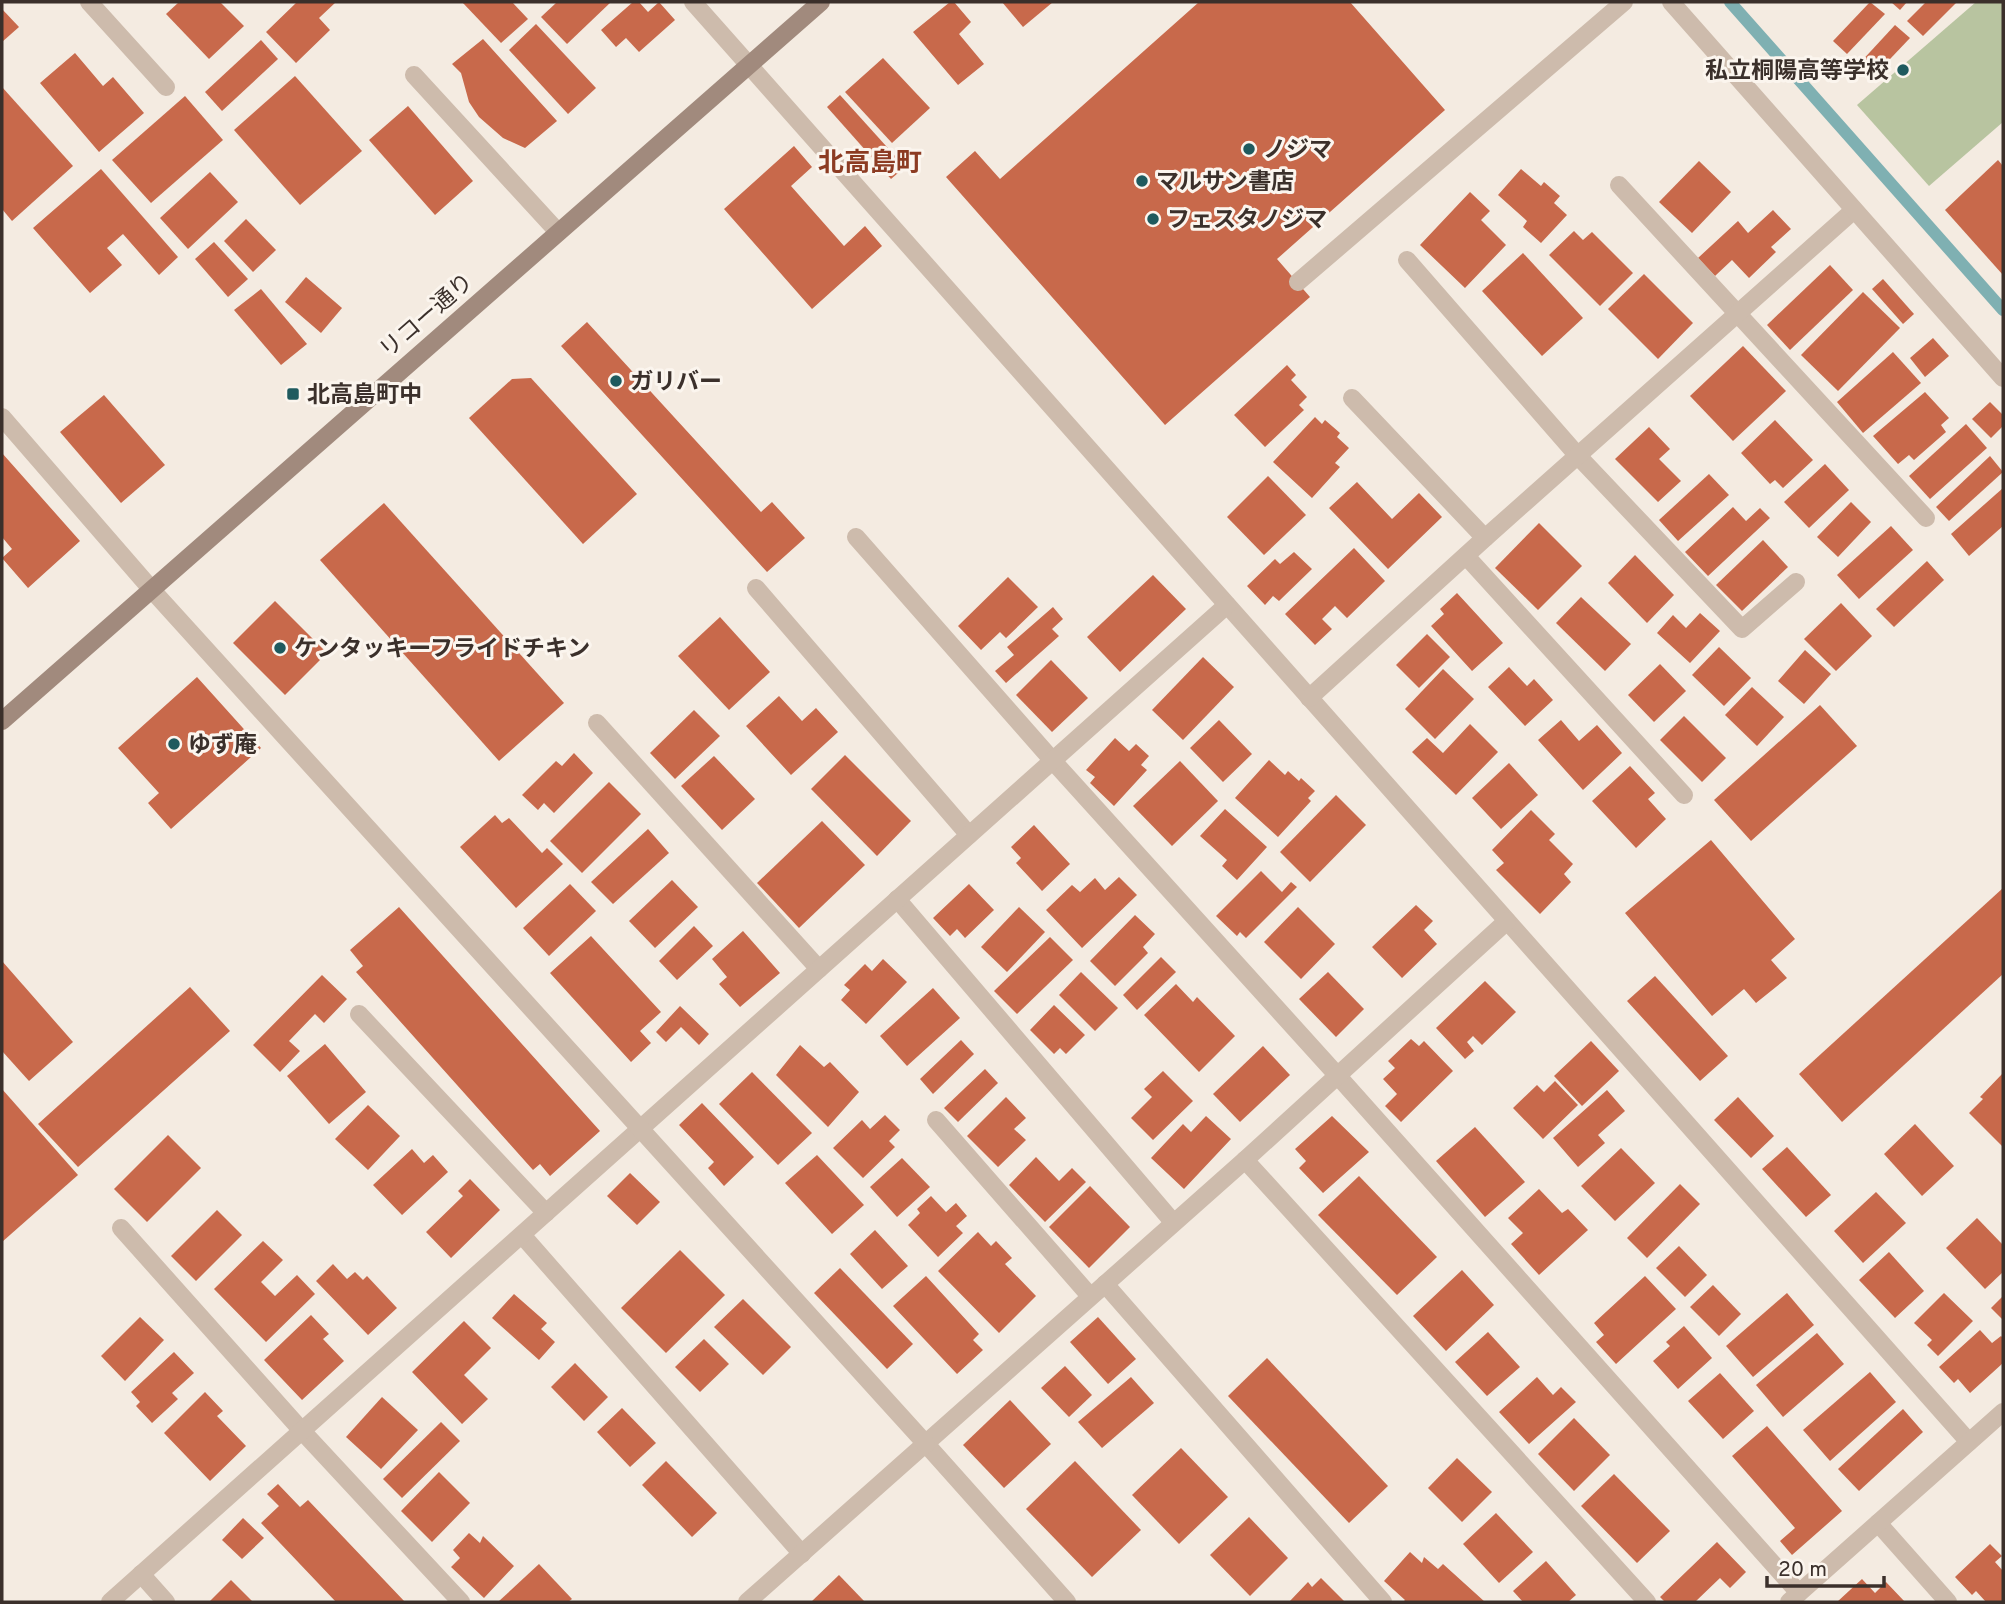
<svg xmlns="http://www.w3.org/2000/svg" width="2005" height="1604" font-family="Overpass,'Noto Sans JP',sans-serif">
<rect width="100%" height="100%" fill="#f4ebe1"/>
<!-- green -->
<path fill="#b8c4a0" d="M1976 2H2003V122L1929 186 1857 105Z"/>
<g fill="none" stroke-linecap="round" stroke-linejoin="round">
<!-- stream -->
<path stroke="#7fb0b2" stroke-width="12" d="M1730 2 2003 310"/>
</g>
<!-- building -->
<g fill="#c8694b">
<path d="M179 2H220L244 26 209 59 166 14Z"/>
<path d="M297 2H336L319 18 330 30 296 63 266 32Z"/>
<path d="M462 2H512L528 19 501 43Z"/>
<path d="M557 2H611L567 44 541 17Z"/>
<path d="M633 2H639L648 12 659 2 675 20 639 52 626 38 616 47 601 30Z"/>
<path d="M950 2H954L971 22 959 34 984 64 958 85 913 32Z"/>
<path d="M1002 2H1053L1023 27Z"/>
<path d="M1199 2H1350L1445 110 1277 259 1310 297 1165 425 946 177 975 151 1000 179Z"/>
<path d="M1870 2 1885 14 1847 54 1833 41Z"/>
<path d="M1891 2H1907L1900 10Z"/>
<path d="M1926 2H1957L1923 36 1907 21Z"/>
<path d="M2 9 19 27 2 42Z"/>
<path d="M536 24 596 88 568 114 509 50Z"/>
<path d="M1895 25 1910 38 1872 78 1858 65Z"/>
<path d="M483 39 557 121 525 148 503 138 479 117 469 102 461 73 452 64Z"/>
<path d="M261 40 278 59 222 111 205 92Z"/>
<path d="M75 53 103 86 113 77 144 113 99 152 40 83Z"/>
<path d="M883 58 930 108 892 143 845 92Z"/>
<path d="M295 76 362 151 300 205 234 130Z"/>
<path d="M2 87 73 166 12 221 2 209Z"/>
<path d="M840 95 905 167 891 179 827 107Z"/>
<path d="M185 96 223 140 151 203 112 160Z"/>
<path d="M408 106 473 181 435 215 369 140Z"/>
<path d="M794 146 812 167 791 186 844 246 865 226 882 246 812 309 724 209Z"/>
<path d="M1998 160 2003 166V275L1945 210Z"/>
<path d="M1699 161 1731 192 1692 233 1659 202Z"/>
<path d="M101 169 178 257 159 275 123 234 107 248 122 265 90 293 33 228Z"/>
<path d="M1521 169 1541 186 1544 182 1560 196 1554 203 1567 215 1541 243 1523 227 1527 221 1498 195Z"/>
<path d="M210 172 238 202 188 249 160 218Z"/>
<path d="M1470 192 1490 211 1481 220 1506 245 1465 288 1420 245Z"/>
<path d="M1773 210 1791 229 1771 247 1776 252 1749 278 1732 260 1715 276 1698 258 1738 221 1748 233Z"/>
<path d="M246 219 276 250 253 272 224 241Z"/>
<path d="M1574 231 1583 240 1592 232 1633 273 1600 306 1549 255Z"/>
<path d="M214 242 248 279 228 297 195 259Z"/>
<path d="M1523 253 1583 318 1542 356 1482 291Z"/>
<path d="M1830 265 1853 290 1790 350 1767 325Z"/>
<path d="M1644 274 1693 323 1658 359 1608 309Z"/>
<path d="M306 277 342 308 321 333 285 302Z"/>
<path d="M1883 279 1914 314 1903 324 1872 289Z"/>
<path d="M261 289 307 344 281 365 234 310Z"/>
<path d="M1863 292 1900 328 1838 391 1801 355Z"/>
<path d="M587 322 761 512 772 502 805 538 767 572 561 346Z"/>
<path d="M1933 338 1949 356 1925 377 1910 358Z"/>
<path d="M1743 346 1786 391 1733 441 1690 396Z"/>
<path d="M1893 352 1921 383 1863 433 1837 402Z"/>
<path d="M1287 365 1296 375 1291 380 1307 397 1299 405 1304 410 1265 447 1234 415Z"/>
<path d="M531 378 637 494 583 544 469 418 512 379Z"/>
<path d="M1925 392 1949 418 1941 425 1946 432 1914 460 1909 455 1898 464 1873 436Z"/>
<path d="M104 395 165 465 121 503 60 432Z"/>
<path d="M1990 402 2003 415V426L1991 438 1972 419Z"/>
<path d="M1315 417 1322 424 1325 420 1340 433 1337 437 1349 448 1335 463 1340 467 1312 498 1273 462Z"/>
<path d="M1775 420 1813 460 1783 488 1775 480 1770 484 1741 453Z"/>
<path d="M1966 424 1987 448 1930 499 1909 476Z"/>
<path d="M1649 427 1670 449 1659 459 1681 481 1658 502 1615 459Z"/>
<path d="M2 453 80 541 28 588 2 558 12 549 2 537Z"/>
<path d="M1990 456 2003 472 1949 521 1936 507Z"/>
<path d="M1825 464 1849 490 1809 528 1784 502Z"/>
<path d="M1709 474 1729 495 1678 541 1659 520Z"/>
<path d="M1268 476 1306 515 1264 555 1227 517Z"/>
<path d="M1357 482 1392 519 1419 493 1442 517 1388 569 1329 508Z"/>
<path d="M2003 488V526L1969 556 1951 534Z"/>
<path d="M1851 502 1871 522 1838 557 1817 537Z"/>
<path d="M384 503 564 703 499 761 320 560Z"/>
<path d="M1733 507 1746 521 1760 508 1770 518 1708 576 1685 552Z"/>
<path d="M1539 523 1582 566 1538 610 1495 568Z"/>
<path d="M1891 526 1913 550 1859 599 1837 575Z"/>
<path d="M1763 540 1788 567 1742 611 1716 585Z"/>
<path d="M1354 548 1385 581 1347 618 1335 606 1322 619 1332 629 1315 645 1285 614Z"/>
<path d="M1294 552 1312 569 1279 601 1273 596 1265 605 1247 586 1275 559 1280 564Z"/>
<path d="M1635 555 1674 595 1647 623 1608 583Z"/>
<path d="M1927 561 1944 580 1894 627 1876 609Z"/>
<path d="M1153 575 1186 609 1120 672 1087 637Z"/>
<path d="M1008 577 1038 607 1006 638 1000 632 981 650 958 626Z"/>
<path d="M1457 593 1503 643 1472 671 1431 626 1444 614 1440 609Z"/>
<path d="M1581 597 1631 644 1605 671 1556 623Z"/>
<path d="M275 601 327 653 285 695 233 643Z"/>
<path d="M1841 603 1872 636 1836 671 1804 639Z"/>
<path d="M1053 607 1063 619 1052 629 1059 636 1006 683 995 671 1014 655 1007 647Z"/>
<path d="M1700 613 1720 631 1690 663 1657 633 1673 615 1686 628Z"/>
<path d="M720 617 770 672 729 710 678 656Z"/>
<path d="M1427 634 1450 657 1419 688 1396 665Z"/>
<path d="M1719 647 1751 678 1724 706 1692 675Z"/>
<path d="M1805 650 1831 674 1804 704 1778 681Z"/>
<path d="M1203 657 1234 687 1183 740 1152 710Z"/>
<path d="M1051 660 1088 698 1052 732 1016 695Z"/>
<path d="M1660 664 1686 691 1654 722 1628 695Z"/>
<path d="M1509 667 1527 686 1534 679 1553 700 1525 726 1488 687Z"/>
<path d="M1443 669 1474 699 1435 739 1405 709Z"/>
<path d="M197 677 261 748 171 829 148 803 159 793 118 748Z"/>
<path d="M1752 687 1784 717 1757 746 1725 715Z"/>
<path d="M779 696 802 721 816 708 838 732 791 775 746 726Z"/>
<path d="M1820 705 1857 746 1751 841 1714 800Z"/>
<path d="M694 710 720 736 675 779 650 753Z"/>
<path d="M1684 716 1726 758 1702 782 1660 740Z"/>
<path d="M1219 720 1252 754 1223 782 1190 748Z"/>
<path d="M1561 720 1579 741 1597 725 1622 753 1583 790 1538 740Z"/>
<path d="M1470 724 1498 752 1456 795 1412 752 1427 738 1443 753Z"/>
<path d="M1115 738 1129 751 1136 744 1149 756 1141 765 1147 770 1114 806 1090 783 1095 777 1086 770Z"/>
<path d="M574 753 593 773 554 813 544 803 538 810 522 795 556 761 562 766Z"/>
<path d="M845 755 911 821 877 856 811 789Z"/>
<path d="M714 756 755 799 722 830 681 786Z"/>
<path d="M1269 760 1285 775 1288 771 1299 781 1301 778 1315 791 1308 798 1311 801 1278 837 1235 798Z"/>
<path d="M1180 761 1218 801 1172 846 1133 806Z"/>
<path d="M1509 763 1538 795 1501 829 1472 798Z"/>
<path d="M1630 766 1655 793 1648 799 1666 819 1636 848 1592 801Z"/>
<path d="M609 782 641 814 582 873 550 841Z"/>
<path d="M1336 795 1366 825 1310 882 1280 852Z"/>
<path d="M1225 809 1267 847 1237 880 1222 866 1227 860 1200 836Z"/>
<path d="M1531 810 1555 834 1549 840 1573 864 1564 874 1571 882 1540 914 1496 870 1504 863 1492 850Z"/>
<path d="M495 815 502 823 509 818 542 853 547 848 563 864 516 908 460 847Z"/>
<path d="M822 821 865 865 799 928 757 883Z"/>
<path d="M1034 825 1070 864 1042 891 1016 863 1021 858 1011 847Z"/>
<path d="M648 829 669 853 613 904 591 882Z"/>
<path d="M1711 840 1795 939 1771 960 1787 978 1756 1003 1744 989 1712 1016 1625 913Z"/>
<path d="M1261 871 1282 892 1291 882 1297 887 1246 938 1240 932 1237 936 1216 916Z"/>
<path d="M1119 877 1137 895 1082 948 1046 910 1072 885 1080 892 1095 878 1105 890Z"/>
<path d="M672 880 698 907 655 948 629 921Z"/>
<path d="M570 884 596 911 549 956 523 928Z"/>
<path d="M969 884 994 910 965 938 957 929 950 936 933 918Z"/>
<path d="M2003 888V974L1842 1122 1799 1074Z"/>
<path d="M1416 905 1433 921 1424 930 1437 944 1402 978 1372 947Z"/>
<path d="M399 907 600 1131 550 1176 540 1164 533 1170 356 972 363 966 350 950Z"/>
<path d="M1019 907 1045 932 1007 972 981 947Z"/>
<path d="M1298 907 1335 944 1301 979 1264 942Z"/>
<path d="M1135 915 1155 934 1143 947 1148 953 1115 986 1090 961Z"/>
<path d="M694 926 713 946 677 980 659 961Z"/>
<path d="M743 931 780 973 740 1007 719 984 727 977 712 959Z"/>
<path d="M591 936 661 1012 640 1031 651 1043 631 1062 550 973Z"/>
<path d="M1050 937 1073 960 1017 1014 994 991Z"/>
<path d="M1161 957 1176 972 1137 1010 1123 995Z"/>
<path d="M883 959 907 982 866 1024 841 1000 850 990 844 985 865 964 872 971Z"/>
<path d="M2 961 73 1042 29 1081 2 1051Z"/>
<path d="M1081 972 1118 1008 1095 1031 1059 995Z"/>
<path d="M1328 972 1364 1009 1336 1037 1299 999Z"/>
<path d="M322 975 347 999 324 1023 315 1014 289 1041 300 1051 280 1072 253 1045Z"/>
<path d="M1655 976 1728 1056 1700 1081 1627 1001Z"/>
<path d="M1485 981 1516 1012 1482 1045 1473 1036 1467 1042 1474 1051 1465 1059 1436 1028Z"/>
<path d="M1176 984 1193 1002 1197 997 1235 1036 1199 1072 1144 1015Z"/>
<path d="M190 987 230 1031 78 1167 38 1124Z"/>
<path d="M933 988 960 1018 907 1066 880 1036Z"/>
<path d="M1054 1005 1085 1035 1066 1054 1060 1048 1054 1054 1030 1030Z"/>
<path d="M680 1006 709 1034 699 1045 681 1027 666 1042 656 1032Z"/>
<path d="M1411 1039 1419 1046 1424 1041 1453 1071 1401 1122 1385 1106 1397 1094 1383 1079 1395 1068 1388 1061Z"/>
<path d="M961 1040 974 1054 933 1094 920 1079Z"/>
<path d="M1591 1041 1619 1071 1582 1106 1554 1076Z"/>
<path d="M325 1044 366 1092 329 1124 287 1076Z"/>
<path d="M800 1045 824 1067 830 1062 859 1092 828 1127 776 1075Z"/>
<path d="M1263 1046 1290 1075 1240 1122 1213 1094Z"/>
<path d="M985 1069 998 1083 958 1122 944 1108Z"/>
<path d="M1163 1071 1193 1101 1153 1140 1131 1118 1152 1097 1144 1089Z"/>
<path d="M752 1072 812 1133 778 1165 719 1104Z"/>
<path d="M2003 1073V1147L1969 1113 1983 1099 1980 1097Z"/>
<path d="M1555 1081 1578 1105 1543 1139 1513 1108 1537 1085 1544 1092Z"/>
<path d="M2 1089 78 1175 2 1242Z"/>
<path d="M1607 1090 1625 1111 1598 1135 1605 1143 1578 1167 1553 1138Z"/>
<path d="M1006 1097 1026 1118 1014 1129 1026 1140 998 1167 967 1136Z"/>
<path d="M1738 1097 1774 1136 1751 1158 1714 1120Z"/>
<path d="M702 1103 754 1157 724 1186 708 1168 714 1162 679 1125Z"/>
<path d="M368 1105 400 1136 368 1170 335 1139Z"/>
<path d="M885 1115 900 1130 889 1141 895 1147 863 1178 833 1148 862 1120 870 1129Z"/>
<path d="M1206 1116 1231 1139 1184 1189 1151 1158 1183 1124 1191 1132Z"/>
<path d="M1332 1116 1369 1152 1323 1193 1299 1168 1306 1161 1295 1149Z"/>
<path d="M1915 1124 1954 1166 1922 1196 1884 1154Z"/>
<path d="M1475 1127 1525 1182 1485 1217 1436 1161Z"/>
<path d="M168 1135 201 1168 147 1222 114 1189Z"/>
<path d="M1787 1147 1831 1195 1806 1217 1762 1169Z"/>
<path d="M1621 1148 1655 1183 1615 1221 1581 1186Z"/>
<path d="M412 1149 424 1163 433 1155 448 1172 402 1215 373 1185Z"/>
<path d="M817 1155 864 1205 832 1234 785 1183Z"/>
<path d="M1036 1157 1059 1181 1072 1168 1086 1182 1045 1222 1009 1185Z"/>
<path d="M902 1158 930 1187 897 1217 870 1187Z"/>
<path d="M630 1173 660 1202 637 1225 607 1196Z"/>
<path d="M1359 1176 1437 1257 1397 1295 1318 1215Z"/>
<path d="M470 1179 500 1210 451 1258 426 1232 463 1196 458 1191Z"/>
<path d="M1680 1184 1700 1204 1647 1258 1627 1238Z"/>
<path d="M1090 1186 1130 1227 1089 1268 1049 1227Z"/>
<path d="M1539 1189 1562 1213 1568 1209 1588 1230 1539 1275 1511 1244 1523 1233 1508 1218Z"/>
<path d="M1876 1192 1906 1223 1863 1263 1834 1231Z"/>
<path d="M931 1196 946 1212 956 1203 967 1216 956 1226 963 1233 938 1257 908 1225 920 1213 917 1209Z"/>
<path d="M217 1210 242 1235 196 1281 171 1256Z"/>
<path d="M1977 1218 2003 1245V1272L1985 1289 1946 1248Z"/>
<path d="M875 1230 908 1266 882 1289 850 1254Z"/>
<path d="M978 1232 991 1246 996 1241 1012 1258 1005 1264 1036 1296 999 1333 938 1271Z"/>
<path d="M263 1241 283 1260 261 1282 275 1296 297 1275 315 1294 266 1342 214 1289Z"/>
<path d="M1679 1246 1707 1275 1685 1297 1656 1268Z"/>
<path d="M680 1250 725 1295 666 1353 621 1308Z"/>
<path d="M1889 1252 1924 1291 1895 1318 1859 1280Z"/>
<path d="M333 1264 347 1279 355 1272 363 1280 367 1276 397 1308 368 1335 316 1281Z"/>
<path d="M840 1268 913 1344 887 1369 814 1293Z"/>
<path d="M1462 1270 1494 1305 1446 1351 1413 1316Z"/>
<path d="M926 1276 979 1334 973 1340 983 1350 957 1374 893 1306Z"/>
<path d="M1645 1276 1676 1309 1616 1364 1596 1342 1604 1335 1594 1323Z"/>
<path d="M1713 1285 1741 1314 1719 1336 1690 1307Z"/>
<path d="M1787 1293 1814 1325 1753 1377 1726 1346Z"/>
<path d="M1944 1293 1973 1321 1938 1356 1927 1345 1932 1340 1914 1323Z"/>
<path d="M514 1294 547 1323 541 1329 555 1342 539 1360 492 1318Z"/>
<path d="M2003 1296V1320L1991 1308Z"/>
<path d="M743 1299 791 1347 763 1375 714 1327Z"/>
<path d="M311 1315 329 1334 323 1339 344 1361 302 1400 264 1360Z"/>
<path d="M140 1317 164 1340 125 1381 101 1356Z"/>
<path d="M1098 1317 1136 1359 1108 1384 1070 1342Z"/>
<path d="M464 1321 491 1348 464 1375 488 1399 462 1424 412 1372Z"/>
<path d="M1684 1326 1712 1358 1678 1389 1653 1361 1670 1346 1666 1342Z"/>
<path d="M1980 1330 1992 1343 2001 1336 2003 1338V1363L1970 1393 1958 1379 1954 1383 1939 1367Z"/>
<path d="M1488 1332 1520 1367 1487 1396 1455 1362Z"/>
<path d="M1817 1333 1844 1364 1783 1417 1756 1385Z"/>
<path d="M704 1339 729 1364 700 1392 675 1367Z"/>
<path d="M174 1352 194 1373 172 1393 178 1399 152 1423 136 1406 140 1402 131 1392Z"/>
<path d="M1267 1358 1388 1486 1349 1523 1228 1396Z"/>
<path d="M575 1363 608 1397 584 1421 551 1387Z"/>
<path d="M1065 1366 1092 1395 1069 1417 1041 1388Z"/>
<path d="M1870 1372 1896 1402 1830 1461 1803 1430Z"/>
<path d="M1720 1373 1754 1411 1723 1439 1688 1401Z"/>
<path d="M1131 1377 1154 1403 1102 1448 1078 1422Z"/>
<path d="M1537 1377 1553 1395 1561 1387 1576 1402 1529 1444 1499 1412Z"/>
<path d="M205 1392 223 1411 217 1416 246 1446 210 1481 164 1433Z"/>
<path d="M382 1397 418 1430 381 1469 346 1437Z"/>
<path d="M1010 1400 1051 1444 1004 1488 963 1445Z"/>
<path d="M622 1408 656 1443 630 1467 597 1432Z"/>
<path d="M1903 1409 1923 1432 1859 1491 1838 1469Z"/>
<path d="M1574 1418 1610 1455 1574 1491 1538 1454Z"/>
<path d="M441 1422 460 1441 402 1498 383 1479Z"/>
<path d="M1767 1426 1842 1511 1792 1555 1780 1541 1795 1528 1732 1456Z"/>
<path d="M1181 1448 1228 1497 1179 1544 1132 1495Z"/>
<path d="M1457 1458 1492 1492 1462 1522 1428 1488Z"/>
<path d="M666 1461 717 1513 692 1537 642 1485Z"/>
<path d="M1075 1461 1141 1530 1092 1577 1026 1509Z"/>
<path d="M439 1472 470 1503 432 1542 401 1511Z"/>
<path d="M1614 1474 1670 1531 1637 1563 1581 1506Z"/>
<path d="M278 1484 300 1507 308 1500 405 1602H336L261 1523 279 1506 267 1494Z"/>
<path d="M1496 1513 1533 1552 1499 1583 1463 1544Z"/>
<path d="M1249 1517 1288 1558 1250 1596 1210 1555Z"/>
<path d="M243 1518 264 1538 242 1559 222 1540Z"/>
<path d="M469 1533 480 1543 483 1536 514 1566 484 1598 451 1567 460 1558 453 1550Z"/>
<path d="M1717 1542 1746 1572 1730 1588 1720 1578 1695 1602H1665L1660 1597Z"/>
<path d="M1990 1544 2002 1556 1995 1562 2003 1571V1602H1986L1976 1591 1972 1595 1955 1577Z"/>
<path d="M1410 1552 1422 1563 1424 1557 1438 1569 1443 1564 1485 1602H1403L1405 1600 1384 1581Z"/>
<path d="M1546 1561 1576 1595 1568 1602H1523L1513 1591Z"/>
<path d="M539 1564 572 1599 568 1602H498Z"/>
<path d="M839 1575 865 1602H811Z"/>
<path d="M1321 1578 1345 1602H1289L1308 1582 1312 1587Z"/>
<path d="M1862 1579 1875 1593 1886 1582 1905 1602H1837Z"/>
<path d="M231 1580 253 1602H209Z"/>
</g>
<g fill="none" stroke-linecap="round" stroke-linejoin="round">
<!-- service -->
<path stroke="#cdbbac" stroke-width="18" d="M1298 282 1624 2"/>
<!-- minor -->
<g stroke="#cdbbac" stroke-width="18">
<path d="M89 2 166 87"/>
<path d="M693 2 1969 1442"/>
<path d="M414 75 558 232"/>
<path d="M1619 185 1926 518"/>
<path d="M1407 260 1578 456 1742 629 1796 582"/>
<path d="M1352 398 1485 538"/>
<path d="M2 417 152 590"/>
<path d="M856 537 1053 761 1337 1075 1799 1593"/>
<path d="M1466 556 1684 795"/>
<path d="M756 588 969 835"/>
<path d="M1309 698 1485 538 1854 210"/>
<path d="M597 723 819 969"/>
<path d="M897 899 1173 1222"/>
<path d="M359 1014 546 1213"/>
<path d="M936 1120 1090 1296"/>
<path d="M1245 1160 1647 1602"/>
<path d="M121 1228 303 1432 461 1602"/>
<path d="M522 1235 802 1554"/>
<path d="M1105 1284 1383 1602"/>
<path d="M926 1444 1067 1602"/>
<path d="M1878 1523 1948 1602"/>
<path d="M141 1574 166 1602"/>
<path d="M110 1602 1227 605"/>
<path d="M747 1602 1245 1160 1507 921"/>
</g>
<!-- tertiary -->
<g stroke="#cdbbac" stroke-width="18">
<path d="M1671 2 2003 378"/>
<path d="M152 590 926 1444"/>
<path d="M1789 1602 2003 1412"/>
</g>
<!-- secondary -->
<path stroke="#a18a7d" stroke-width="18" d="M2 721 821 2"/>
</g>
<!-- markers -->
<g fill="#1f5a5e" stroke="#fbf5ee" stroke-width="2.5">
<circle cx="1903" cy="70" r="7"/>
<circle cx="1249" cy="149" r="7"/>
<circle cx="1142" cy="181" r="7"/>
<circle cx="1153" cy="219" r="7"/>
<circle cx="616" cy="381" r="7"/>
<rect x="286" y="387" width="14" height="14" rx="3.5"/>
<circle cx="280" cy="648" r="7"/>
<circle cx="174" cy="744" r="7"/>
</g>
<g text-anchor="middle" stroke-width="6" stroke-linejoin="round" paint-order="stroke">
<!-- poi labels -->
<g font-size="23" font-weight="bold" fill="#3b302b" stroke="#fbf5ee" text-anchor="start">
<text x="1889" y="78" text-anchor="end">私立桐陽高等学校</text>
<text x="1263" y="157">ノジマ</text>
<text x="1156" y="189">マルサン書店</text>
<text x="1167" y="227">フェスタノジマ</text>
<text x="630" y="389">ガリバー</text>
<text x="307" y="402">北高島町中</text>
<text x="294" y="656">ケンタッキーフライドチキン</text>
<text x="188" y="752">ゆず庵</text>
</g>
<!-- street labels -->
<g font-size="23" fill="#3b302b" stroke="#fbf5ee">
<text transform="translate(426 315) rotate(-41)" y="8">リコー通り</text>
</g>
<!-- quarter labels -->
<g font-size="26" font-weight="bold" fill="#8c3b22" stroke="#fbf5ee">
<text x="870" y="171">北高島町</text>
</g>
</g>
<!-- border -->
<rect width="2005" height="1604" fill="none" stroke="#3b302b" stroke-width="7"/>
<!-- scale -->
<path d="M1767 1576v10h117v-10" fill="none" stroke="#3b302b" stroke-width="3.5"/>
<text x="1778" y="1576" font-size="21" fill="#3b302b" stroke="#fbf5ee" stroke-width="5" paint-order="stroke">20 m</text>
</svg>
